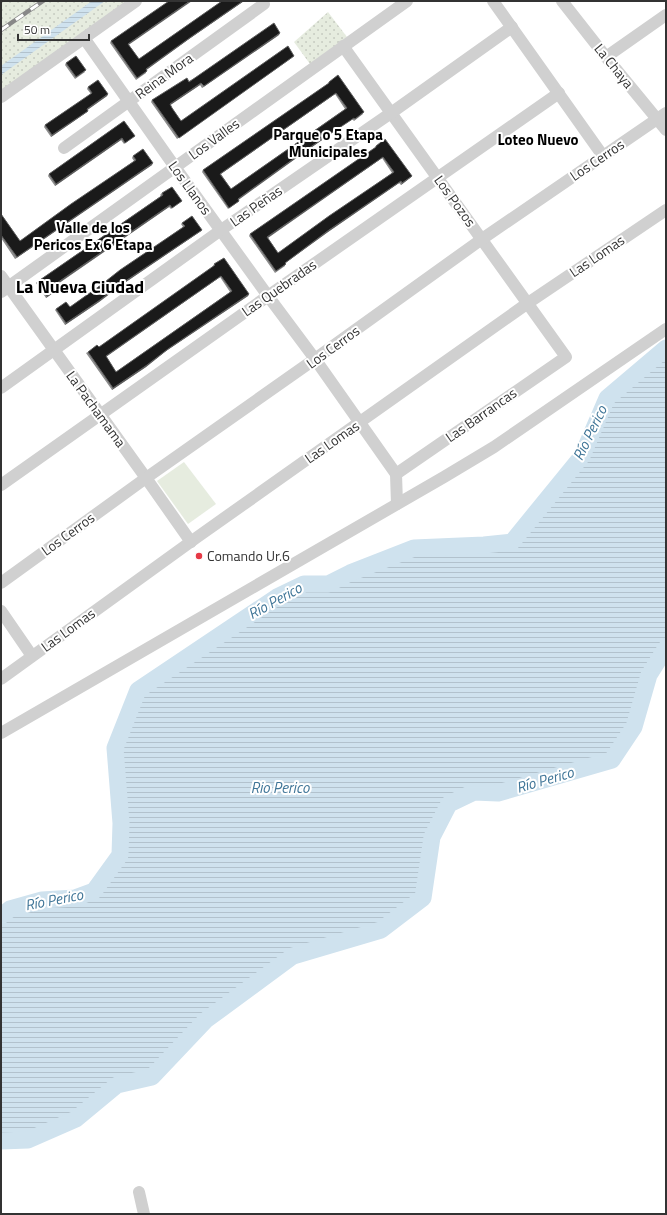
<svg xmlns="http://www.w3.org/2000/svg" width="667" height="1215" font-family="'Titillium Web',sans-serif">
<defs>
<pattern id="park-dots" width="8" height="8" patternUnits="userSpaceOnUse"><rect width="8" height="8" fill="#e6ecdf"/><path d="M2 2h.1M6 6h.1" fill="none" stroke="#c6cbc0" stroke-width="1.8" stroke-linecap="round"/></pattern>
<pattern id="water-rules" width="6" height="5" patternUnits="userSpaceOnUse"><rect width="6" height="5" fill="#cfe2ee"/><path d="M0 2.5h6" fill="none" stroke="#b2c2cd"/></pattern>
</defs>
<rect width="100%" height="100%" fill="#fff"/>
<!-- park -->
<g fill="url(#park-dots)">
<path d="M1 1H127L1 91Z"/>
<path d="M328 12 347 37 310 64 294 42Z"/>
</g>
<!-- pitch -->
<path fill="#e6ecdf" d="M184 462 216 504 188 524 157 481Z"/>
<!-- water -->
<g fill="url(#water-rules)">
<path d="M92 1H105L1 75V66Z"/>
<path d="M666 348V648L649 675 634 727 612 760 498 793 474 792 449 804 432 837 423 898 381 930 293 956 206 1020 152 1077 117 1085 76 1119 28 1140 1 1141V916L10 909 42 900 75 898 94 891 120 855 121 823 115 748 138 690 277 597 304 584H328L350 573 414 548 484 545 512 542 582 456 607 398Z"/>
</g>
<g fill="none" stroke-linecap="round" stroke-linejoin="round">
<!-- river -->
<g stroke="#cfe2ee" stroke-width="17">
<path d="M1 916 10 909 42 900 75 898 94 891 120 855 121 823 115 748 138 690 277 597 304 584H328L350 573 414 548 484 545 512 542 582 456 607 398 666 348"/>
<path d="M1 1141 28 1140 76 1119 117 1085 152 1077 206 1020 293 956 381 930 423 898 432 837 449 804 474 792 498 793 612 760 634 727 649 675 666 648"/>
</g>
<!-- minor -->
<g stroke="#d0d0d0" stroke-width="12">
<path d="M493 1 603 156"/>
<path d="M562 1 606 57 666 130"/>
<path d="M84 38 175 167 268 296 315 359 396 474"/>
<path d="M343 46 566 357 396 474"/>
<path d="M606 57 666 15"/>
<path d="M1 97 136 1"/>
<path d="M64 148 264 4"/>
<path d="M1 276 146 478 191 542"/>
<path d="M1 292 407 1"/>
<path d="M1 388 221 230 391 113 512 27"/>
<path d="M396 474 397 504"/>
<path d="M1 485 268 296 559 93"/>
<path d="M1 583 146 478 315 359 482 239 666 113"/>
<path d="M1 611 32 656"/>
<path d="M1 679 196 538 528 303 666 210"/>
<path d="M1 733 444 477 494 447 666 329"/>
<path d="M139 1192 144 1214"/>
</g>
<!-- rail casing -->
<g stroke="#888" stroke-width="4.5">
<path id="rail" d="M1 30 43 1"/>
</g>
<!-- rail -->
<use href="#rail" stroke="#fff" stroke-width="3" stroke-dasharray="9" stroke-linecap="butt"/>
</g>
<!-- wall -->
<g fill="#8c8c8c" fill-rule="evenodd">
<path d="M222 1H244L189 39 146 70V73L136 80 110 43 111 41 129 45 139 59Z"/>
<path d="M279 35 202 88 200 85 170 105 181 121 293 57 177 139 151 102 152 100Z"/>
<path d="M66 63 85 72 75 79 65 65Z"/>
<path d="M329 82 363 114 354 121 352 119 302 154 238 199 239 201 238 202 228 209 202 172 203 170 328 84ZM335 94 345 109 231 189 221 174Z"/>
<path d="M88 87 108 94 107 96 87 110V112L51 137 44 127 45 125 91 94 87 89Z"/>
<path d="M124 121 135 136 133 137 124 144 121 140 55 186 48 176 49 174Z"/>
<path d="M376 146 412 176 410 178 401 185 399 183 328 232 285 263V266L275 273 249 236 250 234 375 148ZM382 158 392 173 278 253 268 238Z"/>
<path d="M133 156 152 165 15 259 1 238V214L20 241 134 161 132 158Z"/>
<path d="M162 193 182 201 180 202 171 209 169 207 55 286 56 291 46 298 36 283 37 282 161 196 160 195Z"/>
<path d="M182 223 202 230 201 231 120 286 99 302 65 325 55 310 56 309 70 307 101 285 183 227 181 224Z"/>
<path d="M214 264 249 294 248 296 166 351 146 367 112 390 86 353 88 352 99 347 213 267ZM220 277 230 292 116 372 106 357Z"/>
</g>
<!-- shaded-wall -->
<g fill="#5f5f5f">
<path d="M190 1H192L127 46 128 44Z"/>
<path d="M243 1H244L189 39 145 71 146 69 191 37Z"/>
<path d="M280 33 279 35 202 88 204 86Z"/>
<path d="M201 83 200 85 169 106 170 104Z"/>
<path d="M336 93 335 94 219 175 220 174Z"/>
<path d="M108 94 107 96 86 111 87 109Z"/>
<path d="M88 111 87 112 51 137 52 135Z"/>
<path d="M354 118 352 119 302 154 237 201 238 199 303 152Z"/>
<path d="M122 138 121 140 55 186 56 184Z"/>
<path d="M383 157 382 158 266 239 267 237Z"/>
<path d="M153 163 152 165 15 259 17 257Z"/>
<path d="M412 176 410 178 401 185 402 183Z"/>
<path d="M401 181 399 183 328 232 284 264 285 263 329 230Z"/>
<path d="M170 205 169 207 53 287 54 285Z"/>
<path d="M202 230 201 231 120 286 99 302 65 325 66 323 121 284Z"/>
<path d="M221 276 220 277 104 358 106 356Z"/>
<path d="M57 289 56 291 46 298 47 296Z"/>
<path d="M249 294 248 296 166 351 146 367 112 390 113 388 168 349Z"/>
</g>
<!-- building -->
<g fill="#1a1a1a" stroke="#5f5f5f" fill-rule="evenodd">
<path d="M169 1H190L128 44 139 59 222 1H243L191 37 146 69 147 71 137 78 111 41Z"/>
<path d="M274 23 280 33 204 86 201 83 170 104 172 108 181 121 288 46 294 56 179 138 152 100 187 78 189 82Z"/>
<path d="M76 56 86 70 76 77 66 63Z"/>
<path d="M338 75 364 112 355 119 354 118 303 152 238 199 239 201 229 208 203 170 329 83V82ZM336 93 347 108 231 189 220 174Z"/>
<path d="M98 80 108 94 87 109 88 111 52 135 45 125 92 93 88 87Z"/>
<path d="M124 121 135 136 125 143 122 138 56 184 49 174Z"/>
<path d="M385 139 412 176 402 183 401 181 329 230 285 263 286 264 276 271 250 234 376 147V146ZM383 157 394 172 329 216 278 253 267 237Z"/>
<path d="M143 149 153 163 17 257 1 235V214L20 241 71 204 136 160 133 156Z"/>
<path d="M172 187 182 201 172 208 170 205 54 285 57 289 47 296 37 282 163 195 162 193Z"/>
<path d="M192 216 202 230 121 284 100 300 66 323 56 309 66 302 70 307 101 285 120 270 185 226 182 223Z"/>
<path d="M224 258 249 294 168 349 147 365 113 388 88 352 97 345 99 347 215 265 214 264ZM221 276 232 291 116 372 106 356Z"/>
</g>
<!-- markers -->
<circle fill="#e63946" stroke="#fff" stroke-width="1.5" cx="199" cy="556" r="4"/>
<g text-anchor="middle" stroke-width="4" stroke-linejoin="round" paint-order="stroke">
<!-- street labels -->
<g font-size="14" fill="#333" stroke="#fff">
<text transform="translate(614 66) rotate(51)" y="5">La Chaya</text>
<text transform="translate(164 76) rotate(-36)" y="5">Reina Mora</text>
<text transform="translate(214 139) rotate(-36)" y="5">Los Valles</text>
<text transform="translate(597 160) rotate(-34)" y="5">Los Cerros</text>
<text transform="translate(190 188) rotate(54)" y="5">Los Llanos</text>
<text transform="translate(455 201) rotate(54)" y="5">Los Pozos</text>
<text transform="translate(256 206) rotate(-35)" y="5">Las Peñas</text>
<text transform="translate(597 256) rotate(-34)" y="5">Las Lomas</text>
<text transform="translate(279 288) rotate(-35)" y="5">Las Quebradas</text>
<text transform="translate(333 347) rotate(-36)" y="5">Los Cerros</text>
<text transform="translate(96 409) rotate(54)" y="5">La Pachamama</text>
<text transform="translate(481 415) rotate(-35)" y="5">Las Barrancas</text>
<text transform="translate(332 442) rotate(-35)" y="5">Las Lomas</text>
<text transform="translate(68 534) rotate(-36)" y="5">Los Cerros</text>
<text transform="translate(68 630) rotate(-36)" y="5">Las Lomas</text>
</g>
<!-- poi labels -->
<g font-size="14" fill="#333" stroke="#fff" text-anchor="start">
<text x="207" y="561">Comando Ur.6</text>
</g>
<!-- neighbourhood labels -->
<g font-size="15" font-weight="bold" fill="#000" stroke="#fff">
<text x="328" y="140">Parque o 5 Etapa<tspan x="328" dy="17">Municipales</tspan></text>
<text x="538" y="145">Loteo Nuevo</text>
<text x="93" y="233">Valle de los<tspan x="93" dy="17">Pericos Ex 6 Etapa</tspan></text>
</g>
<!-- water labels -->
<g font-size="15" font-style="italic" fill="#3f7597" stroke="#fff">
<text transform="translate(590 433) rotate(-64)" y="5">Río Perico</text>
<text transform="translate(275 601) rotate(-29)" y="5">Río Perico</text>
<text transform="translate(545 780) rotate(-16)" y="5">Río Perico</text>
<text x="280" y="793">Rio Perico</text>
<text transform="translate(54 900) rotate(-11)" y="5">Río Perico</text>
</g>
<!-- district labels -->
<g font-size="18" font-weight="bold" fill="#000" stroke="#fff">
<text x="80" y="293">La Nueva Ciudad</text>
</g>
</g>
<!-- border -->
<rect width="667" height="1215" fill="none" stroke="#333333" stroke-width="4"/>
<!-- scale -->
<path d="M18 34v6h71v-6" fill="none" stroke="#333333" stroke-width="2"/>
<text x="24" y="34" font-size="12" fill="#333333" stroke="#ffffff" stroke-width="3" paint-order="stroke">50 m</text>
</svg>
